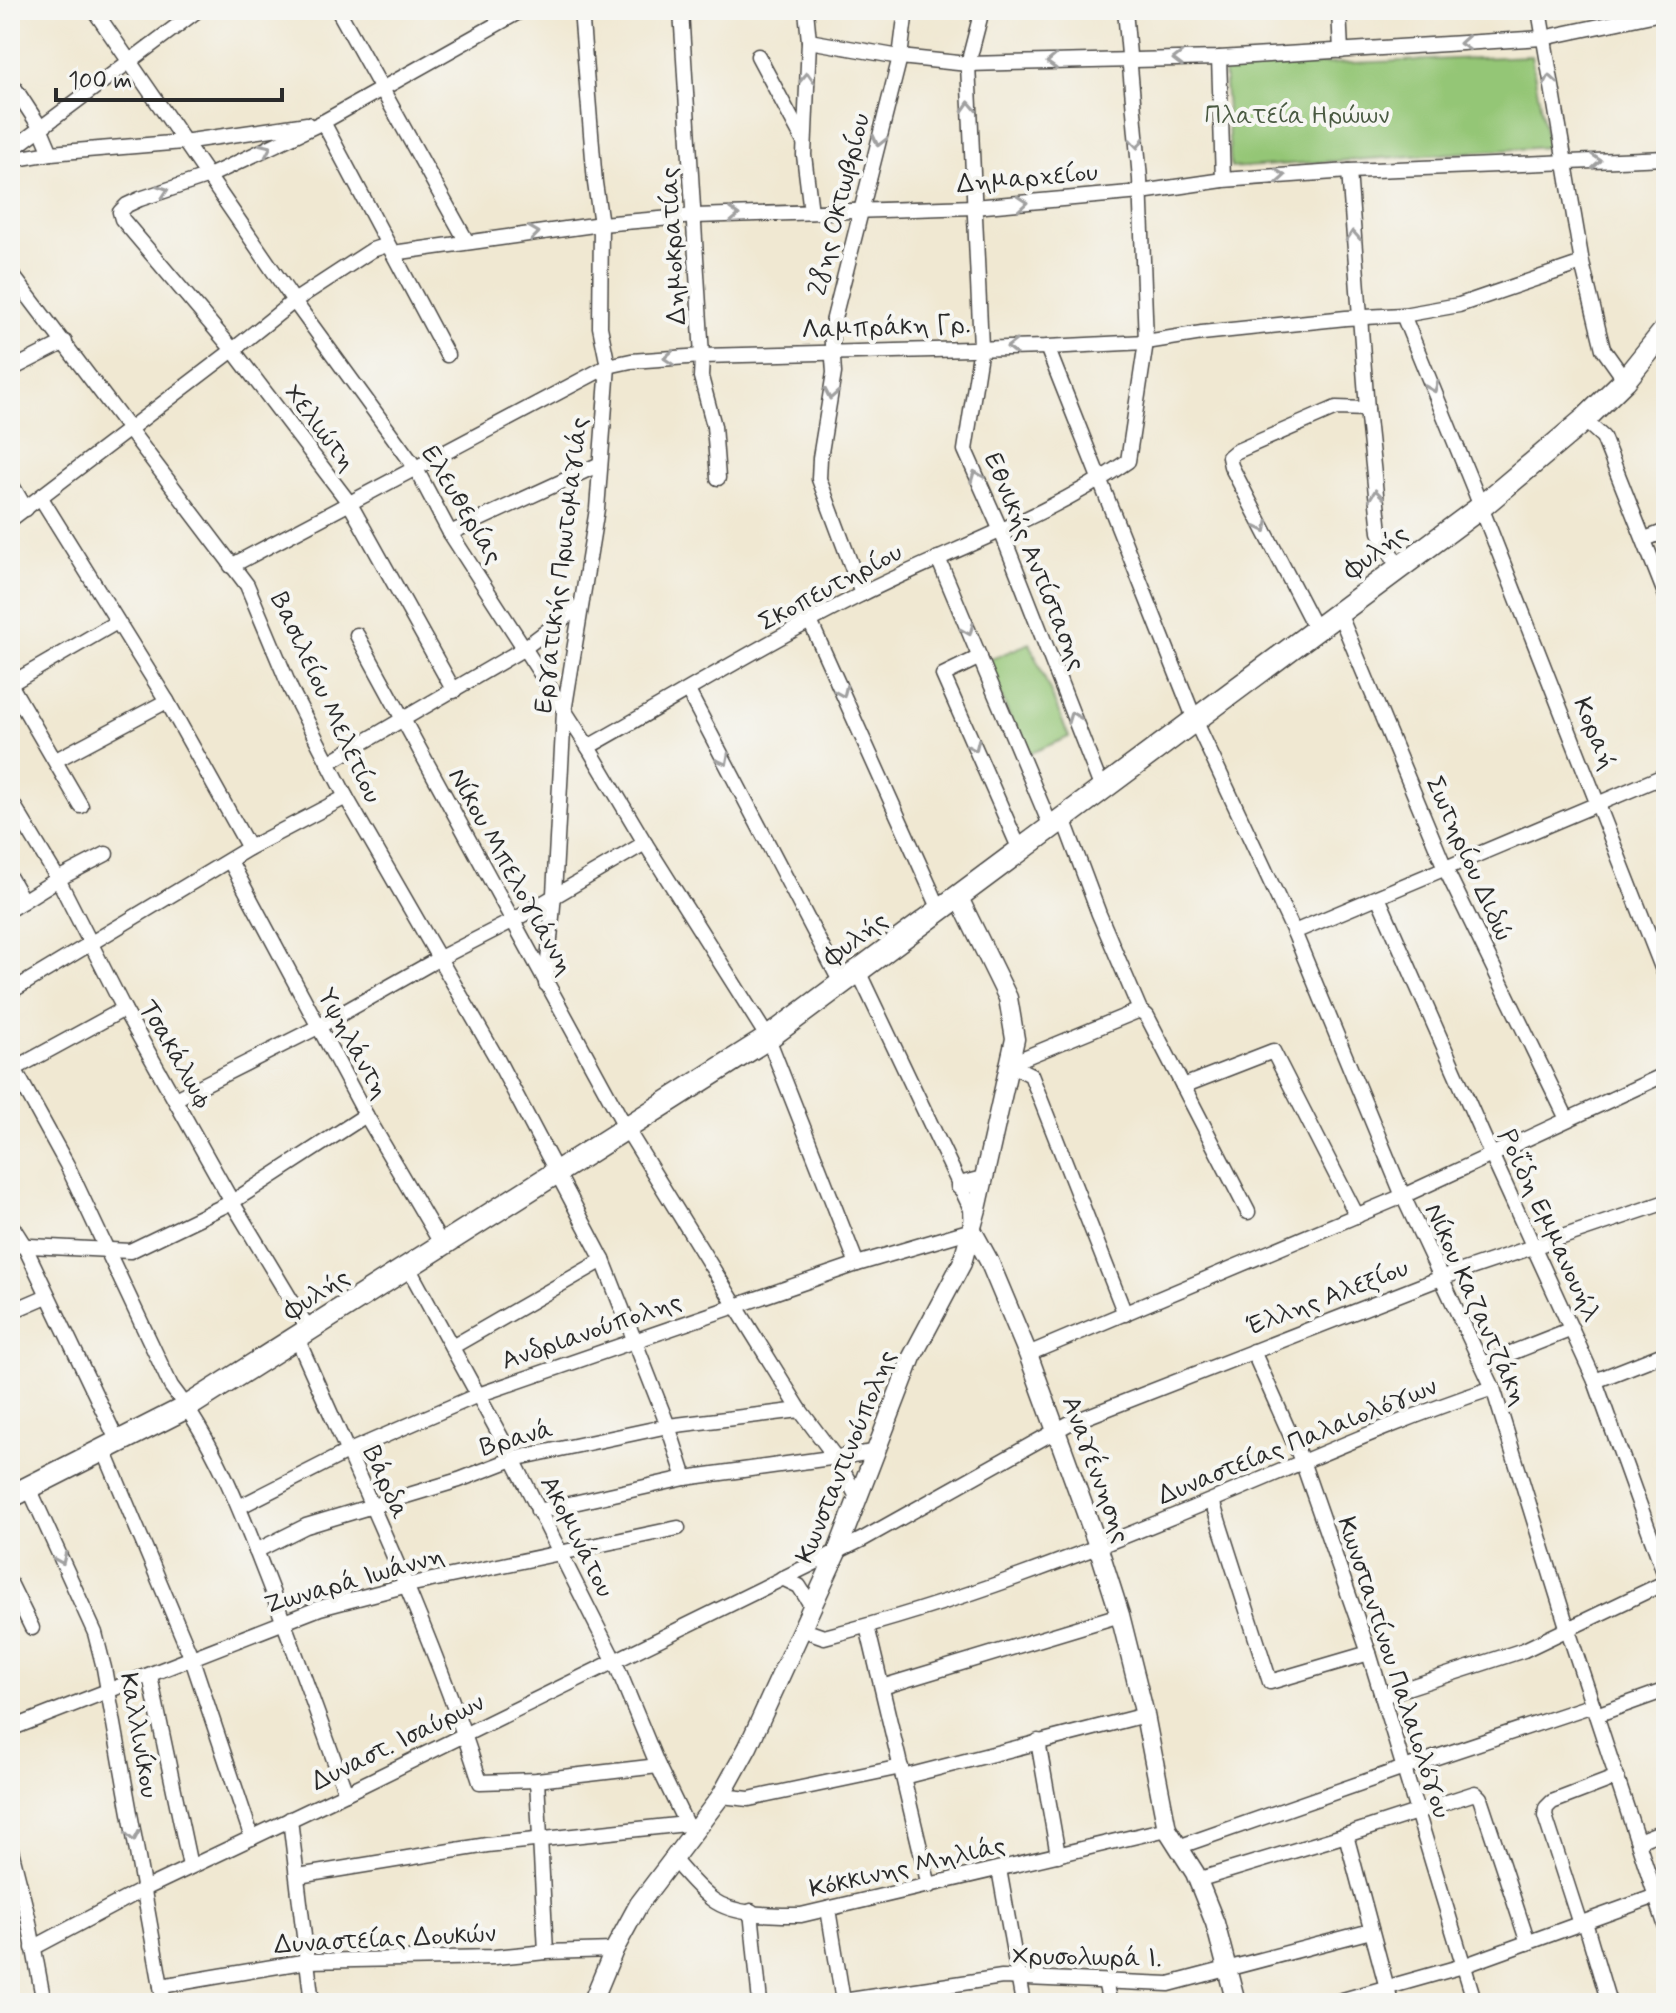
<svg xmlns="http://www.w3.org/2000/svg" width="1676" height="2013" font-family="Mynerve,sans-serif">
<rect width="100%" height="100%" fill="#f6f6f2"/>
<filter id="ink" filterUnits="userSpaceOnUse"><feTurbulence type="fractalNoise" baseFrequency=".0125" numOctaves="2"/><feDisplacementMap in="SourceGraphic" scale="16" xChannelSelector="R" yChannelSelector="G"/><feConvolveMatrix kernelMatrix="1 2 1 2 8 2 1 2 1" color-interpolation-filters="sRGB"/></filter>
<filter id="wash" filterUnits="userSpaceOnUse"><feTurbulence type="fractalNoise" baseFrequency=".006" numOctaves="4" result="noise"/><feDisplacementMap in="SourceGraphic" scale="32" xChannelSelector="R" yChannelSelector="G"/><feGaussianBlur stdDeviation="1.8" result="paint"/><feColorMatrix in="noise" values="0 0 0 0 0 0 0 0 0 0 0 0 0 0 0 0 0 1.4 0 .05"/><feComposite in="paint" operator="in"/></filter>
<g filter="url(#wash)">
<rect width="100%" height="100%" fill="#f0e8d2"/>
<!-- green -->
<g fill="#94c676" stroke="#607850" stroke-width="2">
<path d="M1531 56 1548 147 1231 168 1224 68Z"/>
<path d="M1030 643 1069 737 1026 755 986 661Z"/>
</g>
</g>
<g filter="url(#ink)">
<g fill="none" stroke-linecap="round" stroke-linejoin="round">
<!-- minor casing -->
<g stroke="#494744" stroke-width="17">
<g id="minor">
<path d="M94 10 294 301 415 467 450 533 588 747 645 843 768 1038 857 1264"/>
<path d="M338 10 467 242"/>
<path d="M681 10 702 356 701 377 714 426 718 478"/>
<path d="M806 10 809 41 804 155 811 212"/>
<path d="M982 10 968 64 981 347 965 450 1001 531 1102 789"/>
<path d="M1339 10 1341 51"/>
<path d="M1539 10 1582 263 1603 349 1625 380"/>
<path d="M809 41 900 57 968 64 1219 58 1543 38 1666 12"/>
<path d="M758 56 804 142"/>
<path d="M1219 58 1223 180"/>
<path d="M10 81 40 127 51 153"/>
<path d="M323 122 447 355"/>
<path d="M10 151 198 10"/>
<path d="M10 160 51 153 183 142 307 124"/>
<path d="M1349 171 1367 409 1380 532 1398 568"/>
<path d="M393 253 601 224 695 216 974 207 1141 192 1223 180 1349 171 1666 158"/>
<path d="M10 272 247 585 291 690 346 797 496 1057 603 1260 668 1426 685 1478"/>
<path d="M1403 315 1474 489 1666 978"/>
<path d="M1047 347 1195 720 1294 932 1403 1196 1493 1388 1568 1630 1666 1927"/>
<path d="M10 370 65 342"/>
<path d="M1584 420 1603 437 1666 596"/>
<path d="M10 482 26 509"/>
<path d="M41 498 167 701 249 848"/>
<path d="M10 520 233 350 294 301 372 250 387 245"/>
<path d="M450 533 600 464"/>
<path d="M1645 539 1666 531"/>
<path d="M938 558 1051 827"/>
<path d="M231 566 608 366 631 361 702 356 1047 347 1146 342 1202 333 1346 318 1403 315 1459 305 1582 263"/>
<path d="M862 594 819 479 820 458 834 373 831 330 900 57 906 10"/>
<path d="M1339 613 1445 868 1567 1119"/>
<path d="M810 621 940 910"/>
<path d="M1316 630 1231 466 1229 457 1235 452 1336 408 1367 409"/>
<path d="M357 635 626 1128 800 1410 836 1458 857 1497"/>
<path d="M980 657 943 675 1020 850"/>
<path d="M10 684 81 806"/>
<path d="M10 684 117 622"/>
<path d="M454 691 350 504 233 350 122 219 120 212 127 205 140 199 209 176 323 122 522 10"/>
<path d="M688 691 841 983"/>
<path d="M588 747C679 696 768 641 860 595 949 550 1046 518 1128 461L1146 342 1140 179 1125 10"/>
<path d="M56 760 167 701"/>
<path d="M328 763 523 649 581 605"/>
<path d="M10 799 58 879 124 1009 232 1202 309 1330"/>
<path d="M1063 818 1099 914 1140 1010 1147 1016 1248 1212"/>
<path d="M230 861 366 1115 442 1245"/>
<path d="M10 878 23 901"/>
<path d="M1378 897 1492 1156 1595 1381 1666 1578"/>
<path d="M10 909 58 879 106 854"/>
<path d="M1294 932 1666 775"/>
<path d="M546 984 554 894 564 712 597 509 608 366 600 327 601 224 595 183 581 10"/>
<path d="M10 992 249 848 346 797"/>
<path d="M10 1061 67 1165 171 1386C215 1443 240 1509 266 1576 294 1648 320 1721 346 1793"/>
<path d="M1009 1064 1031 1075 1125 1314"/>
<path d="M1009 1064 1140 1010"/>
<path d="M14 1069 124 1009"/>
<path d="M1183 1086 1273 1051 1357 1216"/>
<path d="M175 1099 318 1027 438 959 514 920 645 843"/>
<path d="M10 1223 24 1245 118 1442"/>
<path d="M10 1245 130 1251 232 1202 366 1115"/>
<path d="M408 1267 513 1459 615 1662 658 1766 686 1824 694 1829"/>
<path d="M10 1312 47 1296"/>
<path d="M297 1338C362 1485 431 1629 480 1782L537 1780 658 1766"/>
<path d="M452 1347 603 1260"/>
<path d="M1253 1351 1302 1461 1369 1653 1475 2003"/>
<path d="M1028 1354 1403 1196 1666 1074"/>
<path d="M1483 1364 1572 1329"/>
<path d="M1595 1381 1666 1353"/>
<path d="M104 1450 192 1659 252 1838"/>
<path d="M29 1488 95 1633 104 1668 164 2003"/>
<path d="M1212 1501 1270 1682 1369 1653"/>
<path d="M239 1507 347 1452 478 1395 857 1264 972 1230 971 1209 858 971"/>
<path d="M538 1511 685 1478 874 1452"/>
<path d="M256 1551 306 1526 459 1480 513 1459 668 1426 800 1410"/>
<path d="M782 1578 799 1586 811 1605"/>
<path d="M10 1583 32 1628"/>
<path d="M867 1626 929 1886"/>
<path d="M801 1629 824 1637C957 1603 1084 1554 1210 1501 1304 1462 1396 1420 1493 1388"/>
<path d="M150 1676 190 1866"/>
<path d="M882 1687 1120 1615"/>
<path d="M1382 1696 1524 1650 1666 1582"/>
<path d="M1596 1715 1666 1690"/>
<path d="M10 1729 320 1608 408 1585 678 1528"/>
<path d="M1038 1741 1058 1855"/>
<path d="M903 1777 1145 1715"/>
<path d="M537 1780 546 1952"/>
<path d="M721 1796 749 1799 901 1767"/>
<path d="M290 1819 312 2003"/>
<path d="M1346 1835 1391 2003"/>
<path d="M1638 1841 1666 1830"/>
<path d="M10 1846 28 1917 44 2003"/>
<path d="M1178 1847 1404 1768 1593 1705"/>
<path d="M673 1859C685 1873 698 1889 713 1900 735 1916 775 1915 801 1915L1167 1829"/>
<path d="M999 1869 1023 2003"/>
<path d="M298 1876 487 1845 686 1824"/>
<path d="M1197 1880 1346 1835 1475 1793 1480 1798 1528 1943"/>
<path d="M828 1909 843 2001 1002 1977 1169 1984 1371 1931"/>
<path d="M751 1911 760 2003"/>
<path d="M1585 1922 1609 2003"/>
<path d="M1580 1924 1545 1816 1546 1808 1552 1802 1617 1777"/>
<path d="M33 1948 142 1890 346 1793 863 1539 1068 1424 1441 1278 1666 1202"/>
<path d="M1105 1982 1110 2003"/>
<path d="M161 1986 308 1961 495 1957 546 1952 614 1950"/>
<path d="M1332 2003 1463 1966 1656 1896"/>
</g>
</g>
<!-- tertiary casing -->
<g stroke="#494744" stroke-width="21">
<g id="tertiary">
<path d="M960 1186 983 1180"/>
<path d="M972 1230 989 1261 1028 1354 1098 1546 1120 1615 1145 1715 1167 1829 1195 1873 1215 1923 1236 2003"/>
<path d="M592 2003 614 1950 639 1904 721 1796 748 1747 837 1552 912 1357 962 1263 977 1209 1015 1039 1008 998 958 896"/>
</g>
</g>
<!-- primary casing -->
<g stroke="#494744" stroke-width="25">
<path id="primary" d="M10 1497 187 1407 768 1038 1481 507 1584 420 1625 380 1666 329"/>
</g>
<!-- minor -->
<use href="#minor" stroke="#fff" stroke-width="14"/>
<!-- tertiary -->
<use href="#tertiary" stroke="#fff" stroke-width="18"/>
<!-- primary -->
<use href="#primary" stroke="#fff" stroke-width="22"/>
</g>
<!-- one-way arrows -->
<defs><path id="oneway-chevron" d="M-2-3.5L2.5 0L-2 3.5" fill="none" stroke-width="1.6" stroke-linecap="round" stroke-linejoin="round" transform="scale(2)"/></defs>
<g stroke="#a0a0a0">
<use href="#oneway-chevron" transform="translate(1465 43) rotate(176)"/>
<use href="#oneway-chevron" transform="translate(1178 59) rotate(179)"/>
<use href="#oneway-chevron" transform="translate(1052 62) rotate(178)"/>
<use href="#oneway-chevron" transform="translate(807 78) rotate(-87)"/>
<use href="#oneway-chevron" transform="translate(1550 80) rotate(-100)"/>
<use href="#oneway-chevron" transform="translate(969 107) rotate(-93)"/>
<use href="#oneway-chevron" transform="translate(879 141) rotate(104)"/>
<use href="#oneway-chevron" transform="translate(1137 143) rotate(85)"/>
<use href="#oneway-chevron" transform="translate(266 149) rotate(-25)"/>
<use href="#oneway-chevron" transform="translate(1596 161) rotate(-3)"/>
<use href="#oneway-chevron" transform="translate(1280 176) rotate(-4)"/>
<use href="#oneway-chevron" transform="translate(163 191) rotate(-19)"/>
<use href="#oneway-chevron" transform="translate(1022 203) rotate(-5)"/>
<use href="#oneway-chevron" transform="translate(734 215) rotate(-2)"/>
<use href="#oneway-chevron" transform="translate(534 233) rotate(-8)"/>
<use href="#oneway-chevron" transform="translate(1353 236) rotate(-94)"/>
<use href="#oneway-chevron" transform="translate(1012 347) rotate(-180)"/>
<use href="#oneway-chevron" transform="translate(669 358) rotate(176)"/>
<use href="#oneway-chevron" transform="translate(1433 387) rotate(68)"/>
<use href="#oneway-chevron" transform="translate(831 394) rotate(100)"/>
<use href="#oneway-chevron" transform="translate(976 476) rotate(-112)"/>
<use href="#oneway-chevron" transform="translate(1376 495) rotate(-96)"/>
<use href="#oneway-chevron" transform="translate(1263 527) rotate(63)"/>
<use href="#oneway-chevron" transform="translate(968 630) rotate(67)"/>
<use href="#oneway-chevron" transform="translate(842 692) rotate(66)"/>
<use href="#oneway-chevron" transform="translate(1073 717) rotate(-111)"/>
<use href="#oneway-chevron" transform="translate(974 746) rotate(66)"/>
<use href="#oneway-chevron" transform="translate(724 760) rotate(62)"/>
<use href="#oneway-chevron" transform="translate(61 1559) rotate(66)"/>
<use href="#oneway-chevron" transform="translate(133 1836) rotate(80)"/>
</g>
</g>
<g text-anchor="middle" stroke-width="8" stroke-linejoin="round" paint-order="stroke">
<!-- park labels -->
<g font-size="26" fill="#4a5a42" stroke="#f6f6f2">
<text x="1297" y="123">Πλατεία Ηρώων</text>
</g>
<!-- street labels -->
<g font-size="26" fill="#2b2b2b" stroke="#f6f6f2">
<text transform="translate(1027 177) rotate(-5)" y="9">Δημαρχείου</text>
<text transform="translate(838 204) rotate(-76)" y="9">28ης Οκτωβρίου</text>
<text transform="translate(672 246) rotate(-93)" y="9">Δημοκρατίας</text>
<text transform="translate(886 326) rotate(-2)" y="9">Λαμπράκη Γρ.</text>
<text transform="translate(321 427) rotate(53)" y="9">Χελιώτη</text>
<text transform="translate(463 504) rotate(59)" y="9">Ελευθερίας</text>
<text transform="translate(1375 551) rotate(-37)" y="9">Φυλής</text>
<text transform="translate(1036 561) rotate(68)" y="9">Εθνικής Αντίστασης</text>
<text transform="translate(560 565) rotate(-83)" y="9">Εργατικής Πρωτομαγιάς</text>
<text transform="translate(830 586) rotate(-28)" y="9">Σκοπευτηρίου</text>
<text transform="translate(327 697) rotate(65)" y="9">Βασιλείου Μελετίου</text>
<text transform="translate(1596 733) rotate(68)" y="9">Κοραή</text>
<text transform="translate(1470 858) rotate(66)" y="9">Σωτηρίου Διδώ</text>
<text transform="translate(512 871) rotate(61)" y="9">Νίκου Μπελογιάννη</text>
<text transform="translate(855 938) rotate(-37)" y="9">Φυλής</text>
<text transform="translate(354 1043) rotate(61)" y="9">Υψηλάντη</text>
<text transform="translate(177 1054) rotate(60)" y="9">Τσακάλωφ</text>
<text transform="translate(1550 1225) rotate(65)" y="9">Ροΐδη Εμμανουήλ</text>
<text transform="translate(316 1293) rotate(-33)" y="9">Φυλής</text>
<text transform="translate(1327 1296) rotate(-21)" y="9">Έλλης Αλεξίου</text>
<text transform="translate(1477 1304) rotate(66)" y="9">Νίκου Καζαντζάκη</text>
<text transform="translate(591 1330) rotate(-19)" y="9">Ανδριανούπολης</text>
<text transform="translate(516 1437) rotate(-16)" y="9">Βρανά</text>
<text transform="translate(1297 1440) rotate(-22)" y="9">Δυναστείας Παλαιολόγων</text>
<text transform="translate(845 1456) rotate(-68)" y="9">Κωνσταντινούπολης</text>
<text transform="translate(1097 1469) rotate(70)" y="9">Αναγέννησης</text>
<text transform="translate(387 1482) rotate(66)" y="9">Βάρδα</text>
<text transform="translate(578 1536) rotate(63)" y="9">Ακομινάτου</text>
<text transform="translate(354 1579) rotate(-16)" y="9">Ζωναρά Ιωάννη</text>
<text transform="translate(1395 1667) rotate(72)" y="9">Κωνσταντίνου Παλαιολόγου</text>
<text transform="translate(140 1735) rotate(80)" y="9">Καλλινίκου</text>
<text transform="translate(397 1741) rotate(-26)" y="9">Δυναστ. Ισαύρων</text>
<text transform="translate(907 1866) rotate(-13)" y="9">Κόκκινης Μηλιάς</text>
<text transform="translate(385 1938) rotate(-3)" y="9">Δυναστείας Δουκών</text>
<text transform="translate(1087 1956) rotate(1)" y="9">Χρυσολωρά Ι.</text>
</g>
</g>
<!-- margin -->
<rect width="1676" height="2013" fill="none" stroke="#f6f6f2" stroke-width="40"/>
<!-- scale -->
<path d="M56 88v12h226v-12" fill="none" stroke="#2b2b2b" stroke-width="4"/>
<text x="68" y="88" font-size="24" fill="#2b2b2b" stroke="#f6f6f2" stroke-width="6" paint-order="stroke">100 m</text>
</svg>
